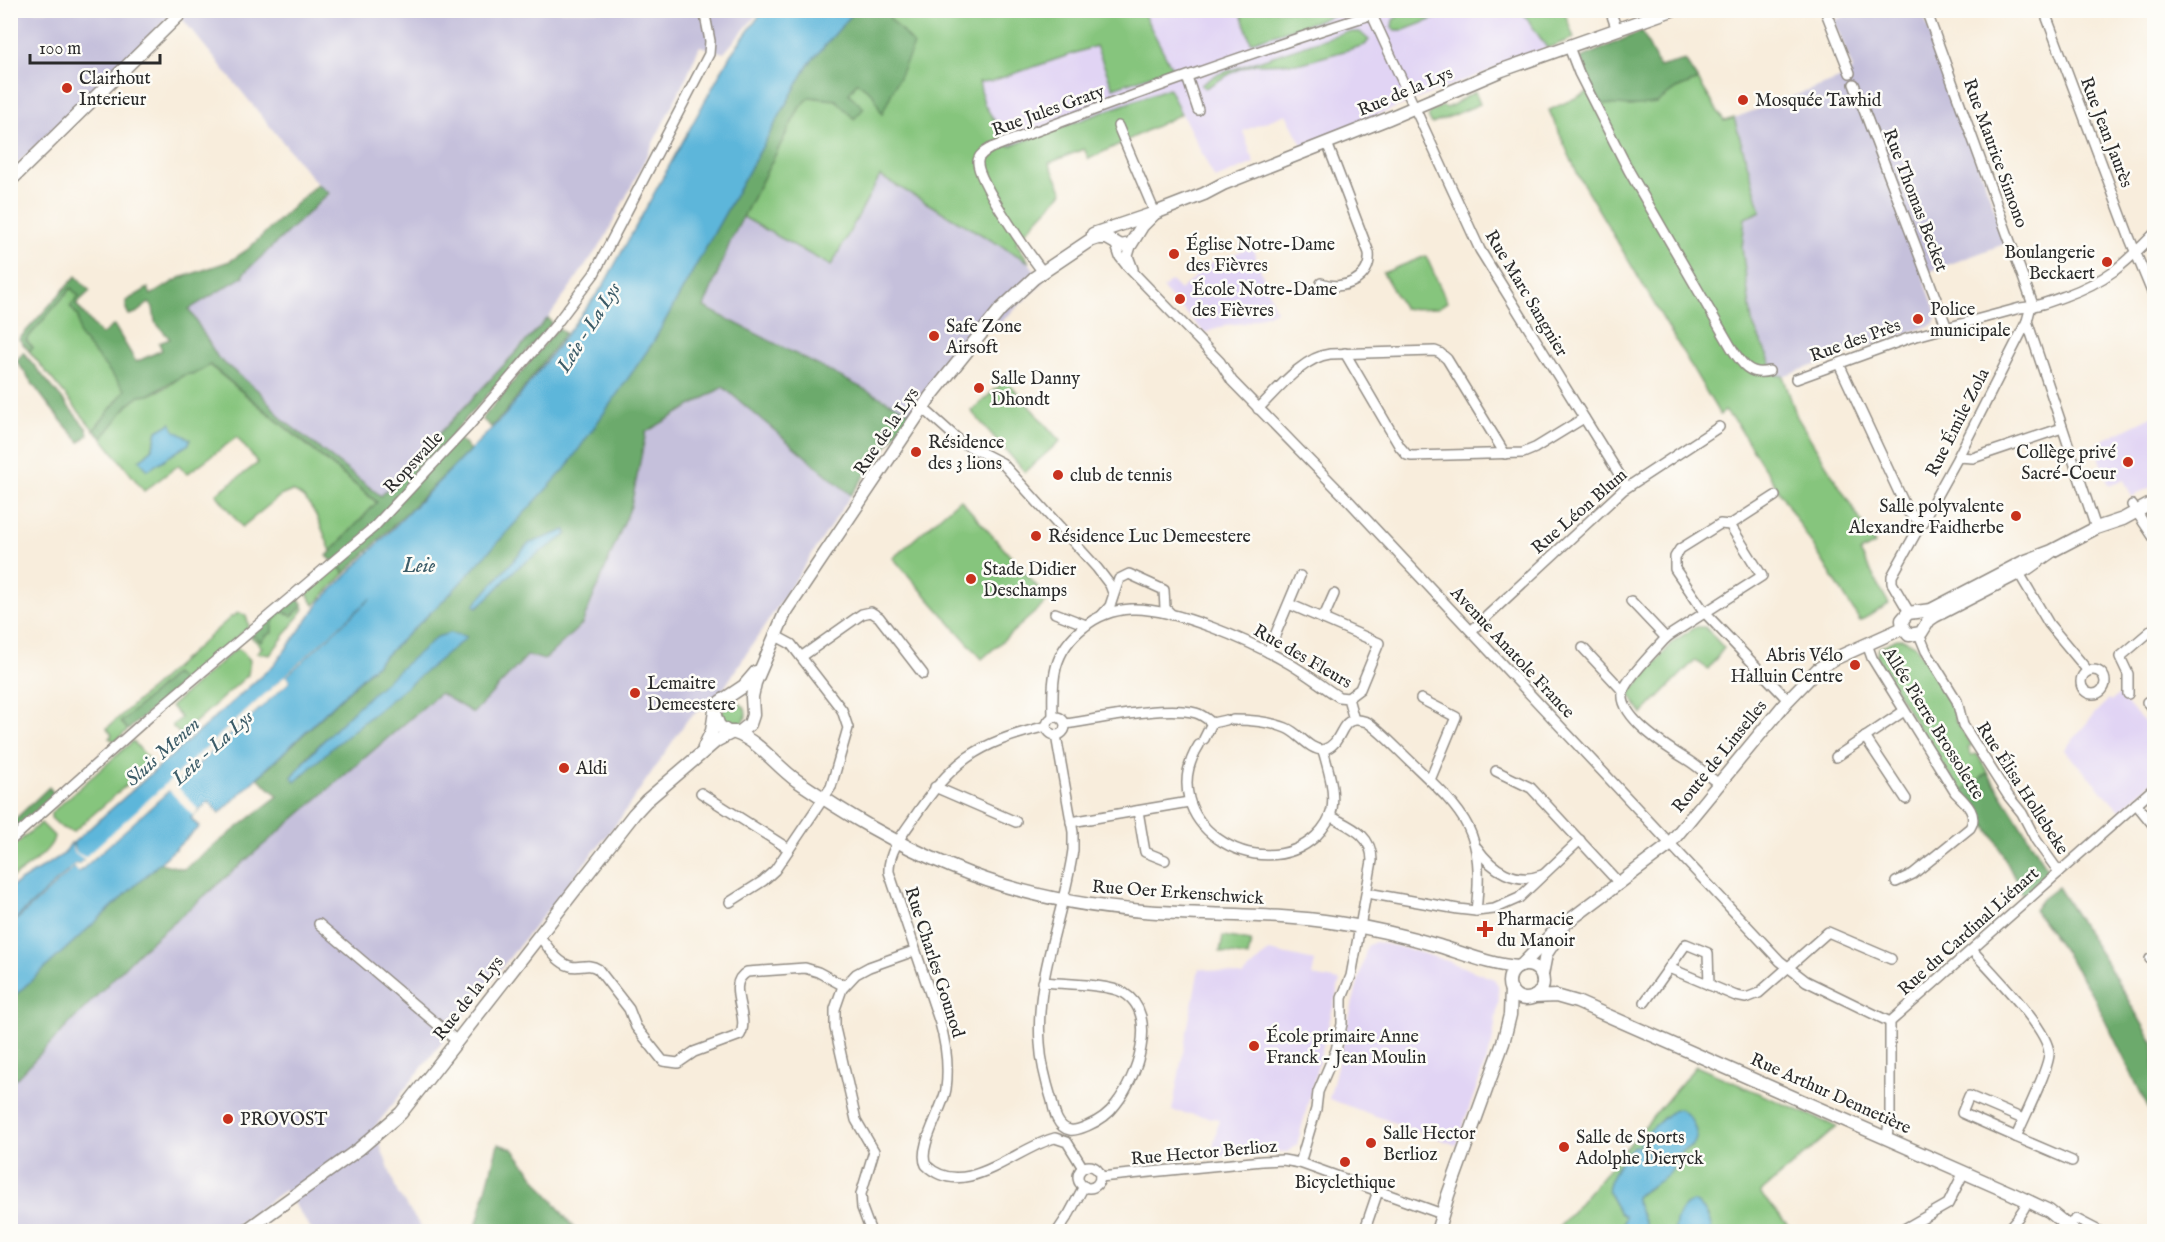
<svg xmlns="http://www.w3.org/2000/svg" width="2165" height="1242" font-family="'IM FELL English',serif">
<rect width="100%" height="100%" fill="#fdfcf7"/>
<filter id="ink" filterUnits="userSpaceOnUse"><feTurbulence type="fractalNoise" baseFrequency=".0167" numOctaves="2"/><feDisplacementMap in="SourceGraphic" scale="12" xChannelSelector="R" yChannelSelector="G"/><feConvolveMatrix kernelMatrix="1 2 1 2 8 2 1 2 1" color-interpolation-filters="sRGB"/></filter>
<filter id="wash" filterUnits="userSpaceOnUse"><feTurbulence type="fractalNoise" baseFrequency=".008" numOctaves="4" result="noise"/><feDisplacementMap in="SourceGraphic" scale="24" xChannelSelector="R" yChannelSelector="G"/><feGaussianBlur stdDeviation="1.35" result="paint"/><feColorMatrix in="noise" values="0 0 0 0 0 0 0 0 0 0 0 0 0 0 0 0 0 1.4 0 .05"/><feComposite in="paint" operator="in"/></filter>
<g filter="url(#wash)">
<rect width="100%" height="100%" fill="#f8eddc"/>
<!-- built -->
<g fill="#e1d4f4">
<path d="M1142 11H1240L1251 42 1347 11H1522L1547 48 1397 107 1303 147 1286 114 1243 131 1254 163 1215 179 1169 88 1009 146 984 104 978 82 992 81 1096 46 1172 68Z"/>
<path d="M1252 247 1276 311 1245 323 1226 325 1205 333 1163 289 1171 281 1180 290 1199 274V268Z"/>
<path d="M2154 415V485L2132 497 2124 480 2109 486 2095 444Z"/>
<path d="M2118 695 2154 732V780L2120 810 2064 750 2096 712 2109 699 2112 701Z"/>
<path d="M1375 942 1412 950 1447 961 1494 979 1498 985 1499 998 1492 1044 1456 1145 1329 1099 1367 946Z"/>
<path d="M1269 951 1315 961 1312 976 1340 981 1297 1145 1287 1152 1272 1151 1211 1158 1219 1119 1172 1111 1199 968 1243 976Z"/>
</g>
<!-- industrial -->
<g fill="#c5c0db">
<path d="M11 11H175L11 170Z"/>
<path d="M176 11H760L724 53 700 46 685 80 605 238 548 318 381 497 283 420 260 392 218 358 188 309 244 276 243 274 328 193 317 184Z"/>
<path d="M1852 11H1922L2007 243 1931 271 1923 276 1937 315 1934 324 1783 376H1776L1752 322 1742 248 1745 217 1761 211 1734 118 1837 80 1853 70 1834 20 1853 13Z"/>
<path d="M879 176 1029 262 1043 283 999 324 992 317 911 413 704 307 731 240 743 217 831 266Z"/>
<path d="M723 387 851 495 720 694 688 719 619 820 374 1128 398 1194 424 1231H312L285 1190 228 1231H11L10 1084 138 953 440 693 473 713 528 655 631 506 646 432Z"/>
</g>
<!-- green -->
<g fill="#86c57d" stroke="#587854" stroke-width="1.5" fill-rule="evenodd">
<path d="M1416 10H1454V11L1404 30H1394L1392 27 1393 20 1400 15Z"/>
<path d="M894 11H1142L1172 68 1113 88 1096 46 992 81 979 82 984 104 1010 146 1169 88 1181 114 1089 159 1084 149 1049 163 1063 192 1016 242 1029 262 880 176 831 266 743 217 800 107 810 97C834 100 842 105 857 82L873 94 882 114 889 17Z"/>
<path d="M1240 11V10L1347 11 1251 42Z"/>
<path d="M1522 11H1564L1574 38 1547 48Z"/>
<path d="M1345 32H1360L1369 40 1365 45 1302 63 1255 64 1237 70 1205 88 1201 85 1216 75Z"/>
<path d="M1698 80 1724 121 1734 118 1761 211 1745 218 1742 248 1752 322 1776 375 1783 376 1797 417 1875 544 1860 552 1889 604 1860 621 1737 424 1725 411 1720 415 1579 177 1549 110 1593 90 1603 104 1656 103 1676 89Z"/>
<path d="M1475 92 1480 104 1432 124 1428 117 1431 111 1443 106 1447 108C1458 103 1464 97 1475 92Z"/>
<path d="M1426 256 1447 302 1438 308 1404 309 1383 273Z"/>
<path d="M71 288 79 296 70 306 78 316 80 335 126 390 94 430 29 351 33 347 26 340Z"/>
<path d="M209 365 377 503 331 551C322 531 314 498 292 491L280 496 242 527 216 494 258 463 237 437 187 474 179 465 144 491 102 438 128 405 140 396 149 395 165 388 184 375 197 373ZM171 423 175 431 183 437 148 469 139 460C151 454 154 444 157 431Z"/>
<path d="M1006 380 1060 441 1025 472 971 411Z"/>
<path d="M960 499 1049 600 982 659 893 558Z"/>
<path d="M336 565 345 573 314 605 305 590Z"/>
<path d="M303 605 304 609 270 655 257 653 262 647 250 636 252 634 261 642C269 632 272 617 283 611L292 616Z"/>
<path d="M238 613 246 615 249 627 183 682 174 674 121 722 128 730 115 741 109 738 112 735 107 728 231 617Z"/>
<path d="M1696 627H1705L1724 648 1708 669 1695 660 1642 714 1629 694 1674 641Z"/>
<path d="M1896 639H1903L1915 645 1955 706V720L1972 745 1968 748 1971 755 1977 754 1988 773 1962 792 1925 740 1877 657 1879 648Z"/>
<path d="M237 648 242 651 250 660 248 675 181 735 172 726 181 718 171 706Z"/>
<circle cx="734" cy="714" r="12"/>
<path d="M133 741 152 763 73 832 62 828 51 818V813Z"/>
<path d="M41 823 54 836C53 851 23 870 11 878V848Z"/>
<path d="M1223 936 1251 941 1248 957 1220 952Z"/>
<path d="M1696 1066 1837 1127 1760 1193 1793 1231H1712L1708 1215 1700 1206 1687 1204 1679 1214 1675 1231H1648L1636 1201V1197L1665 1177 1681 1152 1691 1147 1664 1117 1650 1131 1642 1137 1641 1145 1648 1155H1646L1637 1146C1621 1152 1614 1177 1608 1192L1620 1213 1625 1216 1624 1225 1628 1231 1555 1232Z"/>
</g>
<!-- forest -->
<g fill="#6caa6c" stroke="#4c6a4c" stroke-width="1.5" fill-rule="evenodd">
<path d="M855 11H894L889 17 914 45 882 114 873 94 857 82 849 94 864 108 854 119 836 100 810 97 800 107 731 240 704 307 911 413 851 495 723 387 646 432 631 506 582 624 544 660 528 655 473 713 440 693 138 953 11 1084V999L160 863 184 869 278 796 258 778 450 594 652 344 808 65ZM566 530 567 534C551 547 530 556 515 570 502 582 492 596 477 607L474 605 528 544ZM437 637H466L333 747 307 770 303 776 292 777 307 757 346 718Z"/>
<path d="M1642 31 1659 67 1685 60 1698 80 1676 89 1656 103 1630 106 1603 104 1593 90 1581 58Z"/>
<path d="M317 184 329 193 243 274 244 276 189 309 218 358 260 392 283 420 381 496 548 318 552 323 453 433 470 450 345 573 327 556 377 502 210 365 197 373 184 375 149 395 140 396 128 405 102 438 94 430 125 390 79 335 78 316 70 306 79 296 71 288 26 340 33 348 29 351 19 339 76 276 90 291 76 304 101 335 114 325 136 362 162 350 159 343 170 339 155 322 153 307 149 303 136 313 129 315 126 309V301L148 288 151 295 180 278 230 261 248 249Z"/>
<path d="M558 328 565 333 505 413 491 427 482 419Z"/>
<path d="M23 352 87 429 88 435 80 442C57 417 36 390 17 361Z"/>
<path d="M298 598 303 605 292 616 283 611C273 616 272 623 272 633L267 635 261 642 252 634 292 600Z"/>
<path d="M175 674 183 682 128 730 121 722Z"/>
<path d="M1988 773 2049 871 2032 889 2023 895 1995 839 1962 792Z"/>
<path d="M49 787 55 795 11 837V823Z"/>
<path d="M2058 887 2106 962 2154 1044V1120L2094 997 2063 949 2034 910 2042 899Z"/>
<path d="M498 1144 513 1149 576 1231H475Z"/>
</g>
<!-- water -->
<g fill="#5db6da" stroke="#447082" stroke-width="1.5">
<path d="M763 11H855L808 65 652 344 565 469 450 594 221 812 219 813 209 801 191 818 199 827 11 999V925L74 867 79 872 290 681 286 676 371 598 85 859 78 865 76 864 11 923V887L64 854 71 843 76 853 73 843 276 663 320 602 506 414 603 286 731 54Z"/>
<path d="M171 423 175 431 190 439 189 444 148 470 139 460C151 454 155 444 157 431Z"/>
<path d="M566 530 567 534C551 547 529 557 515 570 502 582 492 596 477 607L474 605 528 544Z"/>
<path d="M450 633 465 636 466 638 333 747 295 782 292 777C334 724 386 681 437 637Z"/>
<path d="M1679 1109C1690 1114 1702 1133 1693 1145 1690 1148 1684 1148 1681 1152 1675 1159 1675 1169 1667 1176 1657 1184 1645 1188 1636 1197V1201L1648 1231H1628L1624 1225 1625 1216 1620 1213 1608 1191C1610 1175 1622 1156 1634 1146H1638L1646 1155H1648L1639 1142 1640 1139 1672 1111Z"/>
<path d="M1693 1202C1705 1206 1710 1219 1712 1231H1675C1675 1219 1680 1206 1693 1202Z"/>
</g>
<!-- pier -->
<path fill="#f8eddc" d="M371 598 286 676 290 681 175 784 199 810 193 816 169 790 78 872 74 867 11 925 76 864 78 865 85 860 75 853 71 843 77 853 85 857Z"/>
</g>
<g filter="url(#ink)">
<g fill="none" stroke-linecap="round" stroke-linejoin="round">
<!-- street casing -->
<g stroke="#928c84" stroke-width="12">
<g id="street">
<path d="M1610 10 1617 30"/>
<path d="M1825 10 1850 73"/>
<path d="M2044 10 2130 239 2154 297"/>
<path d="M1372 15 1480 250 1627 487"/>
<path d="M1569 47 1579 73 1629 171 1731 347C1740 361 1749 377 1769 371"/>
<path d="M1187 77 1198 110"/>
<path d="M1854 84 1947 328"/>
<path d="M1118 126 1155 213"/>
<path d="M1115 242 1120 257 1127 266 1220 362 1232 381 1349 501 1780 961 1806 981 1890 1022"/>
<path d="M1132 243 1128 256 1133 269"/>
<path d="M1042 271C1030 255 975 178 978 161 979 154 986 151 991 148 1122 99 1253 51 1386 10"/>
<path d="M1321 283C1342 292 1372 279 1369 253L1327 143"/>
<path d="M2027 321 2096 528"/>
<path d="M1345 353 1400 447 1407 455 1412 456 1523 453 1535 448 1584 418"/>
<path d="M1839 364 1908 512 1923 523"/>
<path d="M1796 379 1909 338 2020 308C2036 307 2049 302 2065 296 2106 281 2124 265 2154 234"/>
<path d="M923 408 961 442 1002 463 1097 568 1110 585 1113 593"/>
<path d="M1258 409C1277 390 1303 357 1330 354L1435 351 1440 353 1447 359 1505 454"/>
<path d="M1958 457 1973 458 2062 428"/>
<path d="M2132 505 2154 538"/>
<path d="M1730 525 1775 496"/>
<path d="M2016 568 2049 624 2088 671"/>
<path d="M1631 601 1666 638"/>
<path d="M1289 604 1379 643 1360 689 1348 698"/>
<path d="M1909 612 1892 583V576L1958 457 2027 321 2032 302 1926 10"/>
<path d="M1055 613 1086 625"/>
<path d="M1102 615 1110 606 1119 579 1129 574 1164 590 1165 608 1172 615"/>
<path d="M1323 619 1334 594"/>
<path d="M1471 631 1623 490 1719 427"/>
<path d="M1919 634 1926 651 1957 701 1963 725 2009 797 2022 813 2036 840 2059 872"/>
<path d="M1867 644 1872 658 1955 792C1965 802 1979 814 1970 828L1913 874 1896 882"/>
<path d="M1583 648 1623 691"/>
<path d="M1268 652 1300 576"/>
<path d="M801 657 862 614 871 612 879 617 923 674"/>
<circle cx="2093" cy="682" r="12"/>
<path d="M2128 694V674L2120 657 2154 628"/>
<path d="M1421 699 1456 717 1430 780"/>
<path d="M2147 702 2154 710"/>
<circle cx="1056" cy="726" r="9"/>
<path d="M1053 717C1052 679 1052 652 1084 627 1097 616 1114 610 1131 609 1174 607 1252 642 1290 664 1307 674 1322 686 1339 697L1348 698 1354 720"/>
<path d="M1066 724C1100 719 1164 705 1196 713 1203 715 1207 719 1212 723"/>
<path d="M1047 726C974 744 953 760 911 822 901 836 888 854 889 872L940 1023C946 1044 949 1066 946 1089 943 1109 917 1148 926 1165 964 1202 1017 1147 1055 1138L1067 1142 1083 1168"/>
<path d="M1865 737 1906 799"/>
<path d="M1204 739 1212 723 1226 720"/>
<path d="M1199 745C1151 821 1259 889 1316 836 1324 828 1330 820 1332 809 1335 789 1328 769 1323 750 1309 750 1299 733 1286 728 1269 721 1251 720 1233 720"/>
<path d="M1323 750C1347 743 1336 712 1367 722 1383 733 1397 749 1412 763 1467 815 1485 832 1476 911"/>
<path d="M1836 757 1904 711"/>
<path d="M1496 771 1531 788 1620 884"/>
<path d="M1719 784C1709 777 1700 768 1689 761 1671 750 1614 715 1624 689 1629 676 1656 649 1666 638L1670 635 1762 576 1730 525 1720 524 1680 549 1675 557V569L1705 613 1788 700"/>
<path d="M935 787 1016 822"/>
<path d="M701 793 789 849"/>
<path d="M2136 804 2154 826"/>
<path d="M1138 811 1145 852 1165 860"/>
<path d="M1071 822 1189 802"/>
<path d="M10 841 149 717 374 527 467 428 554 327 594 274 709 54 710 41 704 10"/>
<path d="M1477 848C1492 870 1516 885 1542 875"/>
<path d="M1367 893 1458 909 1476 911 1494 909 1519 898 1580 840"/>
<path d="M730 902 763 881 775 870 831 787 848 728 842 710 791 644 774 635"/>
<path d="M319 924 457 1041"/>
<path d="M539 936C548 946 556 962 570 966 580 969 588 962 598 969L629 1009 636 1027 663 1061 678 1063 694 1052 740 1035C751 1016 724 985 747 972L805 968 818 972 844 986"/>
<path d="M1972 950C1989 970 2050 1030 2049 1054 2048 1071 2024 1118 2016 1137L2072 1161"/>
<path d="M2150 959 2154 960"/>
<path d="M1669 968 1736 996 1746 998 1759 993 1828 932 1891 959"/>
<path d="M1043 982C1063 984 1108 984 1124 993 1160 1015 1136 1079 1116 1104 1109 1114 1099 1121 1087 1126 1082 1128 1076 1131 1070 1130 1057 1128 1054 1111 1052 1101 1046 1082 1041 1063 1040 1043 1035 976 1064 915 1073 850V832L1056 735"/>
<path d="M1645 1002 1686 944 1708 953 1709 985"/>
<path d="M1887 1137 1890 1113V1022L2154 788"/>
<path d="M2016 1137 1962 1113 1969 1096 2023 1119"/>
<path d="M1300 1163 1316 1109 1318 1092 1336 1050 1342 1024V998L1351 976 1372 861C1372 834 1350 827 1330 816"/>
<circle cx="1089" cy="1177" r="11"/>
<path d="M1100 1177 1262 1161 1283 1160 1300 1163 1442 1214"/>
<path d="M2068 1225 2076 1219 2101 1232"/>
<path d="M871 1232 862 1208 861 1194 874 1151 856 1120 835 1028V1009L842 989 856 974 869 967 914 951"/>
<path d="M1057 1232 1069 1214 1084 1186"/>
<path d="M1364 1232 1378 1191"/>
<path d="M1899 1232 1948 1204 1964 1172"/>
<path d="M2004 1232C2015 1223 2022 1214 2028 1200"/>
</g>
</g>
<!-- secondary casing -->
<g stroke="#928c84" stroke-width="15">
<g id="secondary">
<path d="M10 181 184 10"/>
<path d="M1093 234 1155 213 1204 194 1223 184 1387 119 1502 70 1672 10"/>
<path d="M2052 551 2028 568 1935 616 1929 620 1921 633 1909 635 1903 628 1902 620 1908 613 1931 610 2023 562 2052 551 2096 528 2123 519 2154 502"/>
<path d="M715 716 719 726 728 732H740L750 724 753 715 752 697 755 683 785 613 930 397 1000 310 1034 278 1089 241 1098 238H1107L1121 246 1131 244 1142 226 1155 213"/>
<path d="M735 733C759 741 776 766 796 780 846 814 894 843 950 866 1011 892 1078 906 1143 911 1208 916 1274 913 1338 923 1372 928 1406 936 1439 946 1465 954 1491 965 1518 967"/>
<path d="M704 747 712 731 715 711 720 702 744 686 756 672"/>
<circle cx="1526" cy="982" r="17"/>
<path d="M1521 966 1554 932 1667 847 1788 700 1818 669 1834 659 1903 628"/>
<path d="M1542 975 1546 954 1559 934"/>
<path d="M1534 997 1556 996 1577 1002 2013 1194 2049 1211 2075 1232"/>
<path d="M244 1232 359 1149 401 1113 634 814 646 801 716 741 731 733"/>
<path d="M1437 1232 1448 1195 1503 1043 1510 1015 1511 989"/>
</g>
</g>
<!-- street -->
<use href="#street" stroke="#fff" stroke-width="9"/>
<!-- secondary -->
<use href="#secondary" stroke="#fff" stroke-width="12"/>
</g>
</g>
<!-- markers -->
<g fill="#c8321e" stroke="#fdfcf7" stroke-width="2">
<circle cx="67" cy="88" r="6"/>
<circle cx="1743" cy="100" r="6"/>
<circle cx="1174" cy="254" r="6"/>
<circle cx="2107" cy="262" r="6"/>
<circle cx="1180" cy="299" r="6"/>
<circle cx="1918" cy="319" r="6"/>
<circle cx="934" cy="336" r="6"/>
<circle cx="979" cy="388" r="6"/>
<circle cx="916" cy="452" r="6"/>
<circle cx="2128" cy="462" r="6"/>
<circle cx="1058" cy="475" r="6"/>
<circle cx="2016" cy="516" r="6"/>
<circle cx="1036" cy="536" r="6"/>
<circle cx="971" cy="579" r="6"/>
<circle cx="1855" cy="665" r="6"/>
<circle cx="635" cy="693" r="6"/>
<circle cx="564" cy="768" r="6"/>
<path d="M1482 920h6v6h6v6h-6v6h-6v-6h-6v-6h6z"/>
<circle cx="1254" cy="1046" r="6"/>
<circle cx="228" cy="1119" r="6"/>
<circle cx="1371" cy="1143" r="6"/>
<circle cx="1564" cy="1147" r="6"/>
<circle cx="1345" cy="1162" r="6"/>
</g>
<g text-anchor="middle" stroke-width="5" stroke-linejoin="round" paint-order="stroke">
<!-- poi labels -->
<g font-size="18" fill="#2b2b2b" stroke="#fdfcf7" text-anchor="start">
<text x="79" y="84">Clairhout<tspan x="79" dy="21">Interieur</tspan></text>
<text x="1755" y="106">Mosquée Tawhid</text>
<text x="1186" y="250">Église Notre-Dame<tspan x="1186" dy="21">des Fièvres</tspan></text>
<text x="2095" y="258" text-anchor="end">Boulangerie<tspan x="2095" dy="21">Beckaert</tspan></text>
<text x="1192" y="295">École Notre-Dame<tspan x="1192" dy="21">des Fièvres</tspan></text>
<text x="1930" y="315">Police<tspan x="1930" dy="21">municipale</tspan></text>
<text x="946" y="332">Safe Zone<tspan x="946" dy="21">Airsoft</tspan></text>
<text x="991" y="384">Salle Danny<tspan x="991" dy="21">Dhondt</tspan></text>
<text x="928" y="448">Résidence<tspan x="928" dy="21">des 3 lions</tspan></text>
<text x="2116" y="458" text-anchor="end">Collège privé<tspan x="2116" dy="21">Sacré-Coeur</tspan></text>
<text x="1070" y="481">club de tennis</text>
<text x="2004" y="512" text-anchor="end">Salle polyvalente<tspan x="2004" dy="21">Alexandre Faidherbe</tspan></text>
<text x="1048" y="542">Résidence Luc Demeestere</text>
<text x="983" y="575">Stade Didier<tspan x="983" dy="21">Deschamps</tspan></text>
<text x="1843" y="661" text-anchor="end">Abris Vélo<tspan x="1843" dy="21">Halluin Centre</tspan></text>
<text x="647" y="689">Lemaitre<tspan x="647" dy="21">Demeestere</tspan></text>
<text x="576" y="774">Aldi</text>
<text x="1497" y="925">Pharmacie<tspan x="1497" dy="21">du Manoir</tspan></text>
<text x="1266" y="1042">École primaire Anne<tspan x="1266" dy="21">Franck - Jean Moulin</tspan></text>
<text x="240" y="1125">PROVOST</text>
<text x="1383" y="1139">Salle Hector<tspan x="1383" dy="21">Berlioz</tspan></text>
<text x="1576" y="1143">Salle de Sports<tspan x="1576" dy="21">Adolphe Dieryck</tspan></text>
<text x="1345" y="1188" text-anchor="middle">Bicyclethique</text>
</g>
<!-- street labels -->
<g font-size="18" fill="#2b2b2b" stroke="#fdfcf7">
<text transform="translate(1405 91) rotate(-23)" y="6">Rue de la Lys</text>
<text transform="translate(1048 110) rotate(-20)" y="6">Rue Jules Graty</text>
<text transform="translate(2107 132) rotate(69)" y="6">Rue Jean Jaurès</text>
<text transform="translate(1996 153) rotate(70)" y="6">Rue Maurice Simono</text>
<text transform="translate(1916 200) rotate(69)" y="6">Rue Thomas Becket</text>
<text transform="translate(1527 293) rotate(59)" y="6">Rue Marc Sangnier</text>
<text transform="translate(1855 340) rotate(-20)" y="6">Rue des Près</text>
<text transform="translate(1957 422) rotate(-63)" y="6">Rue Émile Zola</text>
<text transform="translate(886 431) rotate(-56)" y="6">Rue de la Lys</text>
<text transform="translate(413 462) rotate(-47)" y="6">Ropswalle</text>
<text transform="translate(1579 511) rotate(-41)" y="6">Rue Léon Blum</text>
<text transform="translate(1513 652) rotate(47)" y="6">Avenue Anatole France</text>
<text transform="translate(1303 656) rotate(30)" y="6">Rue des Fleurs</text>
<text transform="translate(1934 723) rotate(58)" y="6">Allée Pierre Brossolette</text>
<text transform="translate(1719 756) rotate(-51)" y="6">Route de Linselles</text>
<text transform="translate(2023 788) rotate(57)" y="6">Rue Élisa Hollebeke</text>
<text transform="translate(1178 892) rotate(4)" y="6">Rue Oer Erkenschwick</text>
<text transform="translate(1968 931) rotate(-42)" y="6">Rue du Cardinal Liénart</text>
<text transform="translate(935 962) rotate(72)" y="6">Rue Charles Gounod</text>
<text transform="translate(468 998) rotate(-52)" y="6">Rue de la Lys</text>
<text transform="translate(1831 1093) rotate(24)" y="6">Rue Arthur Dennetière</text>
<text transform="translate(1204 1152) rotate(-5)" y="6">Rue Hector Berlioz</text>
</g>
<!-- water labels -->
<g font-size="20" font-style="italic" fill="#3c5c68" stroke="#fdfcf7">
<text transform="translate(588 327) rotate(-58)" y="7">Leie - La Lys</text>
<text x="419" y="572">Leie</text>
<text transform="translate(212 747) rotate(-42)" y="7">Leie - La Lys</text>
<text transform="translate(162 751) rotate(-42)" y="7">Sluis Menen</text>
</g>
</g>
<!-- margin -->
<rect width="2165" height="1242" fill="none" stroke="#fdfcf7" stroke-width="36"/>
<!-- scale -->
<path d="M30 54v9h130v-9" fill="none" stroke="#2b2b2b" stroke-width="3"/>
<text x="39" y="54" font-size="18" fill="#2b2b2b" stroke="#fdfcf7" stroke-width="4.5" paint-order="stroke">100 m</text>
</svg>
